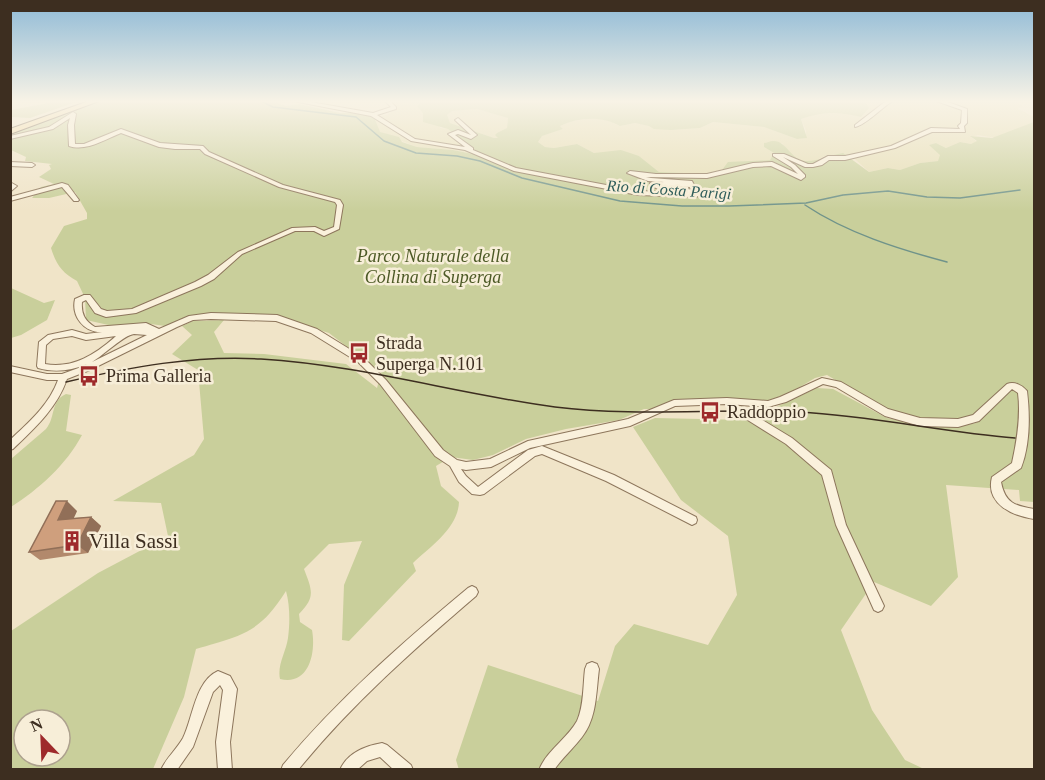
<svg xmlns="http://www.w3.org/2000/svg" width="1045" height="780" font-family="Georgia,serif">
<rect width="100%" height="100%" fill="#f0e4c8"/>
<!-- farmland -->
<g fill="#e6deb5">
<path d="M392 101 405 104 422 101 417 106 441 128 448 129 476 150 474 154 453 150 417 147 376 131 374 117 387 115 398 107Z"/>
<path d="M865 101H1016L1023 107 1017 108 1034 117V134L1003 139 978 135 971 137 977 142 971 144 960 142 946 148 936 143 930 145 941 155 938 161 920 163 900 170 888 168 869 172 855 159 827 155 815 161H802L791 155 782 143H765L764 147 774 153 770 160 744 161 709 174 659 172 639 156 594 153 577 144 554 148 545 147 538 142 542 136 563 129 560 126 569 122 592 118 609 120 620 126 635 123 671 130 700 128 713 122 764 127 797 139 806 138V131L801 119 821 112H840L861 117Z"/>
<path d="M477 109 508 118 507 128 499 138H494L450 123 446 115 452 111Z"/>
</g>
<!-- green -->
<g fill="#c9cf9b" fill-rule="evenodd">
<path d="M59 101H79L30 118 11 117V110Z"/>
<path d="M98 101H272L286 106 299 104 340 113 362 112 374 117 380 132 399 137 402 142 417 147 453 150 473 154 475 150 448 129 423 122V113L417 106 422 101H865L869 108 861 117C837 112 825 111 801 119L807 138 797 139 764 127 713 122 700 128 671 130 654 129 649 126 635 123 620 126C602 116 580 117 560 126L563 129 542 136 538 142 545 147 554 148 577 144 594 153 621 150 639 156 659 172 708 174 722 170 728 162 770 160 774 153 764 147V143C767 143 770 141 773 141 786 140 791 160 805 161 817 162 830 155 843 153L869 172 888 168 900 170 920 163 938 161 940 155 929 145 936 143 946 148 960 142 971 144 977 141 970 136 992 138 1034 122V502L1020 501 1019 490 946 485 958 577 931 606 874 582 841 630 872 710 905 760 924 769 459 770 456 760 488 665 598 701 615 646 634 624 708 645 737 595 728 536 681 500 633 427 655 418 748 420 817 388 833 389 887 418 934 427H957L976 423 980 419 919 420 886 410 827 375 815 378 790 393 769 400H673L656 409H644L619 420 566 429 526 439 493 455 473 460 451 457 436 466 441 486 459 502C458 528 431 546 413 563L416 571 349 641 342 640 344 585 362 541 329 544 304 569C312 590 316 597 299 614L300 622 312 630C316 651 310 686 280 679 277 665 286 652 288 638 290 623 290 605 286 591 259 634 242 635 196 649L184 697 153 769H11V631L98 573 168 536 161 503 113 501 194 455 204 439 198 370 172 354 192 335 182 326 193 321 224 320 214 332 224 353 264 354 346 364 377 388 381 373 329 333 274 316 209 313 165 326 151 324 113 326 86 320 85 298 77 281C62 273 56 264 51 248L64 226 87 219V213L75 192 49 198H32L41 187 54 184 39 177 51 169 49 165 52 164 25 161 26 157 11 150V133ZM477 109 508 118 507 128 497 133 495 135 498 138H494L450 123 447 115 452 111ZM24 720H60V756H24Z"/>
<path d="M11 288 44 303 55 300 47 320 21 335 11 338Z"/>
<path d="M66 394 71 395 66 431 82 435C66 465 39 489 11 507V459L46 429C56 417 50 401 66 394Z"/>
</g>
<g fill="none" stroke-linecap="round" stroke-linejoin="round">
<!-- stream -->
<g stroke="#6f938a" stroke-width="1.5">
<path d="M261 101 273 107 356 117 384 141 416 153 457 156 480 161 522 178 620 201 682 206H729L806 203 843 195 888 191 927 197 960 198 1020 190"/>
<path d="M805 205C847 233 898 249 947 262"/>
</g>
<!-- minor-tunnel -->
<path stroke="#ccc0a6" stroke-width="10" stroke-dasharray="10 4.5" stroke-linecap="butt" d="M739 409 749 416"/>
<!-- minor casing -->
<g stroke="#8d765c" stroke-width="2">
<g id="minor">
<path d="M293 101H305L373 113 391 107 385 101H390L396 107V109L377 115 415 139 465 147 448 134 458 130 471 135 456 121 455 120 458 118 477 135 471 139 458 134 455 135 473 148V150L516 168 638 191 687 193 658 189 650 185V183L664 182 648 181 627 173 630 171 656 174H707L753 163 772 162 798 174 791 167 773 156V154H784L808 164H813L828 156H845L891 146 931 128 960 129 958 126 961 123 962 110 936 101H945L967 109V123L964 126 965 132H932L895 148 845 160H829L822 165 813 167H805L783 157 795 165 805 175V177L801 180 771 166 753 167 707 178 646 177 651 178 692 181 694 185 691 187 665 186 702 191 705 193 696 197 638 195 514 171 465 150 411 141 371 116Z"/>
<path d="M886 101H893C881 108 866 125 855 127V125Z"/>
<path d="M73 112 76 114 74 125 75 144H84L121 129 160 143 203 146 209 152 283 185 340 200 343 205 339 229 324 236 314 231H295L242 254 214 279 201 286 136 313 106 317 95 313 86 300 82 302C81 314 85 321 95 327L146 323 159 329 189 316 211 313 277 315 317 329 364 358 386 380 443 450 457 460 466 462 490 459 528 441 628 419 674 400 727 398 768 401 780 397 822 378 841 382 888 409 920 418 958 419 973 415 1007 384C1014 381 1022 385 1027 391 1030 415 1030 445 1021 468L1001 482C1005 503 1015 506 1034 509V519C1013 516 985 504 992 477L1012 463C1017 440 1021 416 1018 393L1012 389 979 421 958 427 920 426 885 416 836 387 823 384 786 402 768 407 727 404 675 406 630 426 530 448 491 467 466 470 461 469 466 476 478 487 528 450 542 446 614 475 696 517 697 520 696 523 692 525 606 481 542 454 535 456 484 494 480 495 472 494 459 482 450 466 435 456 380 384 358 362 311 333 276 321 211 319 193 320 177 327 90 370 67 379C57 408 35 428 13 449L10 450V440C29 422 49 405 58 380H47L10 372V366L47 374H62L84 366 87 364C70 371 55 373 38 368L37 366 39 342 48 335 72 330 86 334 102 332C84 333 71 316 75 299L84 295H90L101 309 107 311 132 309 195 282 208 275 238 252 292 228 315 227 324 231 334 227 337 205 335 202 279 187 205 154 200 149H175L159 147 121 133C106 139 86 152 69 146L68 125 70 118 53 129 10 139V136L49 127ZM134 334 147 335 92 362C104 355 124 335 134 334ZM72 336 86 340 116 336C96 354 73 369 45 364L46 345 53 339Z"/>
<path d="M10 162 32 163 35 165 32 167 10 166Z"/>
<path d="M10 182 17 186 10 192Z"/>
<path d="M62 183 68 185 79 200 78 201H74L62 187 10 201V197Z"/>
<path d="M749 412 792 438 831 470 846 525 884 606 882 610 878 612 874 610 836 525 822 475 786 444 746 419 744 416 746 413Z"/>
<path d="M472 586 476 588 478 592 476 596C413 650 351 705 298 770H281L283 765C338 699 402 643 468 588Z"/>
<path d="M592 662 597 664 599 669C596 692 597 718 582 737 573 749 562 758 554 770H539C547 750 567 739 577 721 584 706 583 685 585 669L587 664Z"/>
<path d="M218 671 230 676 237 689 230 742 232 770H218L216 742 223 690 220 685 213 692 193 747 177 770H161C166 758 177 749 183 738 193 718 195 681 218 671Z"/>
<path d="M382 743 387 745 411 765 413 770H394L380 757 367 761 357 770H340C347 753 365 746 382 743Z"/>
</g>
</g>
<!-- major casing -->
<g stroke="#5b4430" stroke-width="2">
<path id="major" d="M89 101H99L10 134V129Z"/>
</g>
<!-- minor -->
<use href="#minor" fill="#faf1dc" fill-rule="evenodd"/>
<!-- major -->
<use href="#major" fill="#f3d9a0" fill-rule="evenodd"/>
<!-- tram -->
<path stroke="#3d2e20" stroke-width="1.5" d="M66 382C130 367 195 355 261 359 361 365 457 394 555 407 637 417 719 408 800 412 872 416 943 432 1015 438"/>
</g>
<!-- wall -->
<path fill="#b2896c" d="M77 511 73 518 91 517 101 526 88 553 40 560 29 552Z"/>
<!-- shaded-wall -->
<g fill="#916f58">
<path d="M67 501 77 511 69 529 58 520Z"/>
<path d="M91 517 101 526 88 553 77 545Z"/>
</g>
<!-- building -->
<path fill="#cf9f7d" stroke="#916f58" stroke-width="1.5" d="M56 501H67L58 520 91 517 77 545 29 552Z"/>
<!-- sky -->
<linearGradient id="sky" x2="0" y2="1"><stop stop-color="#8fbad6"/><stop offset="0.48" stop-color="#f8f3e6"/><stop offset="1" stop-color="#f8f3e6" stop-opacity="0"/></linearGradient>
<rect width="1045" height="211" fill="url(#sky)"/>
<!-- icons -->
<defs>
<g id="bus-bare" transform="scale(1.62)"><path d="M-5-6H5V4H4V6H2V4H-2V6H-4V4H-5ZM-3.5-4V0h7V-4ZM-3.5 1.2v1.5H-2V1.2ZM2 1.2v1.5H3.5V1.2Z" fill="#9e2a2b" stroke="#f7eed8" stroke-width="2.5" paint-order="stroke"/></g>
<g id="building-bare" transform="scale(1.62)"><path d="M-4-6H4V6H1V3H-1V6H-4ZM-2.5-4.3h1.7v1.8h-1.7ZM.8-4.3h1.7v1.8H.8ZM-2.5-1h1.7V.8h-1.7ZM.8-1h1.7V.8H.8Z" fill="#9e2a2b" stroke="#f7eed8" stroke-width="2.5" paint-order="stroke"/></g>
</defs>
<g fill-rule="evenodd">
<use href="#bus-bare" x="359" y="353"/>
<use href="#bus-bare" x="89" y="376"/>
<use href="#bus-bare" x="710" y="412"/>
<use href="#building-bare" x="72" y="541"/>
</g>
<g text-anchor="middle" stroke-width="5" stroke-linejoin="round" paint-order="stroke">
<!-- far-water labels -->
<g font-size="16" font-style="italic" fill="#2f5d5a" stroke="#f7eed8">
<text transform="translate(669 189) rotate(4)" y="6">Rio di Costa Parigi</text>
</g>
<!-- park labels -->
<g font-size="18" font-style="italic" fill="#4d5a26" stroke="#f7eed8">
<text x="433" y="262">Parco Naturale della<tspan x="433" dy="21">Collina di Superga</tspan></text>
</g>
<!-- poi labels -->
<g font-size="18" fill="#3d2e20" stroke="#f7eed8" text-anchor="start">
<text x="376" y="349">Strada<tspan x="376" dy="21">Superga N.101</tspan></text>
<text x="106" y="382">Prima Galleria</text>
<text x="727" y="418">Raddoppio</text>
</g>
<!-- near-poi labels -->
<g font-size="21" fill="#3d2e20" stroke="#f7eed8" text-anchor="start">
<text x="89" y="548">Villa Sassi</text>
</g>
</g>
<!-- border -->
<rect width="1045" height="780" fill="none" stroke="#3d2e20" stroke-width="24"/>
<!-- north arrow -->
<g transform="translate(42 738) rotate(337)"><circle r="28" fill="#f7eed8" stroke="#ada18e" stroke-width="1.5"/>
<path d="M0-4.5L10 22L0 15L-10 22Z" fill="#9e2a2b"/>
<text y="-9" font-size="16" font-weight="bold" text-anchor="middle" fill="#3d2e20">N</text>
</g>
</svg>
